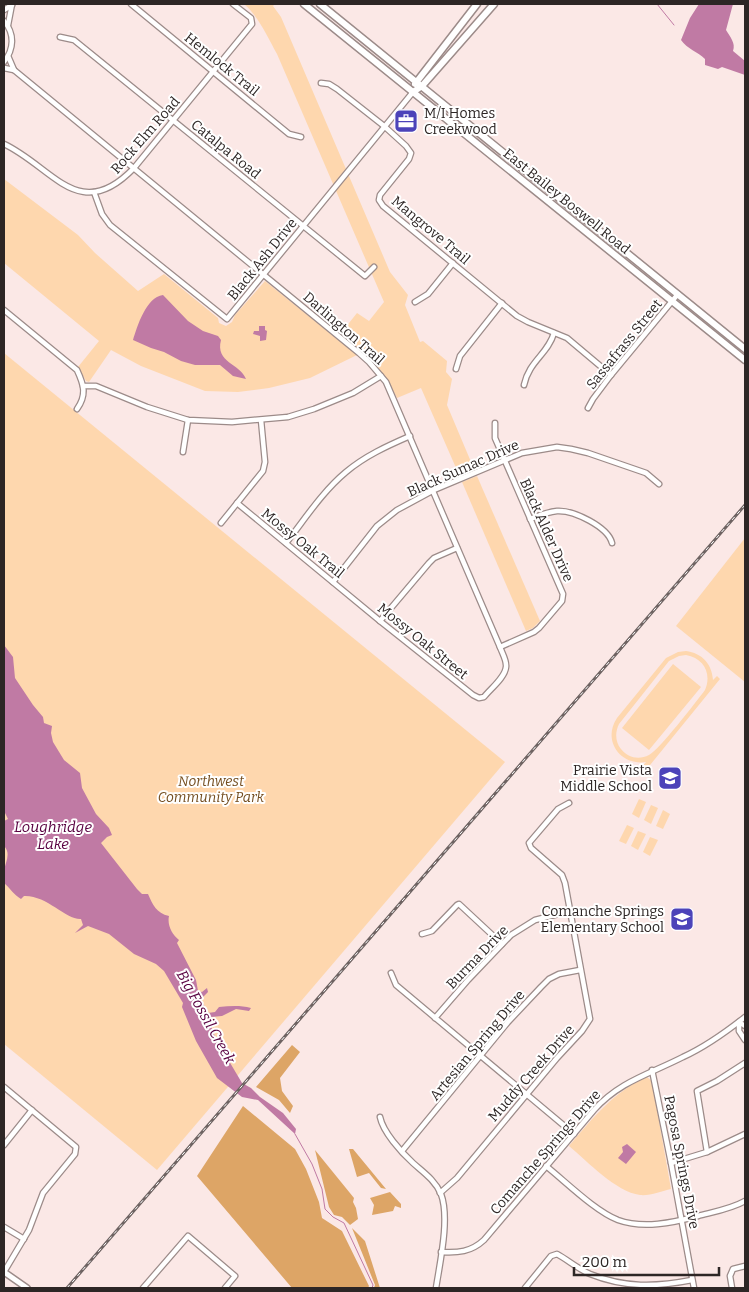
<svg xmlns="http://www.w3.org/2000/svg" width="749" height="1292" font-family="Bitter,serif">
<rect width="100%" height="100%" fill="#fbe8e6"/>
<!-- green -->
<g fill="#fed7ae" fill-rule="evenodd">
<path d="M244 4H275L273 6 281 17 390 272 408 295 405 305 420 342 423 341 447 361 446 372 452 379 447 405 474 469 460 477 421 388 397 398C382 367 366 354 341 333L357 313 369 321 384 302 277 54C267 36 259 17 244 4Z"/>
<path d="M4 179 78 235 95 253 138 291 164 274 218 318 219 323 226 326 232 322 235 315 265 281 357 355 310 378 269 388 238 392 205 391 141 366 111 350 89 382 86 381 78 367 99 341 4 263Z"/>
<path d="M4 353 505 762 157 1170 4 1044Z"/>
<path d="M477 476 540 621 533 628 526 631 462 482Z"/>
<path d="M745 538V682L676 626Z"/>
<path d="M686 651C702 653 712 664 713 680L717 676 720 679 646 770 642 767 646 762C620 766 602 740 617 718L666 658 678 652ZM686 655C704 658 712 674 705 690 696 702 659 750 649 755 639 760 628 758 621 749 615 742 615 732 619 724L669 661 679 656Z"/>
<path d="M673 664 701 687 649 750 622 728Z"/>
<path d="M639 799 646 802 639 818 632 814Z"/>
<path d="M651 805 658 808 651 824 644 820Z"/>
<path d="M663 810 670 814 663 829 656 826Z"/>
<path d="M627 825 634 828 626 844 619 841Z"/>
<path d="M638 831 646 834 638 850 631 846Z"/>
<path d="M650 837 658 840 650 856 643 852Z"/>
<path d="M647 1077 652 1081 671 1189C662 1191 650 1196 640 1195 616 1192 587 1161 569 1146 593 1118 613 1092 647 1077Z"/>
</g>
<!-- forest -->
<g fill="#dda566">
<path d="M292 1045 300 1052 280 1078 282 1091 293 1106 290 1113 279 1100 256 1087Z"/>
<path d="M243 1106 295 1149 306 1169 319 1202 322 1218 342 1231 369 1286 368 1288H292L197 1176Z"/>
<path d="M349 1149H353L386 1189 381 1188 369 1173 357 1177Z"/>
<path d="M315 1150 354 1198 353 1202 356 1208 358 1219 350 1225 342 1217 334 1215 329 1207Z"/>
<path d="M390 1192 401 1204V1208L395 1206 393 1211 372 1215 374 1205 370 1198Z"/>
<path d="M352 1228 365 1241 380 1288H374L375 1285Z"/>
</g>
<!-- water -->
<g fill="#c07aa4">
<path d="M699 4H733L726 30C730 37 736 43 733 51L745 61V75L722 67 718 69 705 65V59C698 52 687 49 681 40L690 18Z"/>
<path d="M163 295 188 321 203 331 218 336 221 340C215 363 240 363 246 379L233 376 220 365H195L181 361 164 352 151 348 133 340C137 327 146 297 163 295Z"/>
<path d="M259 326H265V330L267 331 266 340 260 341V336L253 334 254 331H259Z"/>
<path d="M4 645 13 657 15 678 33 705 43 717 44 723 52 726 51 733 53 742 64 760 80 773 82 788 96 814 109 828 112 835 107 837 101 843 137 889 142 894H148C153 905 156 913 169 916 167 925 172 935 179 940L177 943 196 980 198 991 202 992 207 988 208 992 201 999 208 1013 215 1012 219 1007C230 1006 240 1005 251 1008L249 1011 236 1009 222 1016 211 1017 209 1021 216 1039 242 1083 251 1088 260 1097 283 1113 296 1129 295 1134 258 1100 242 1097 217 1078 196 1041 182 1007 183 1003 164 971 156 964 134 954 109 934 88 926 75 933 83 925 81 919C66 920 47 895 24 896L21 899C14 895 10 888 4 883 5 877 3 876 4 870 6 861 11 853 4 846V821L8 819 4 811Z"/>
<path d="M627 1144 636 1152 626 1164 618 1158 623 1152 622 1147Z"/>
</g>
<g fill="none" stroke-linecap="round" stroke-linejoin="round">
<!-- stream -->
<g stroke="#c07aa4" stroke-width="1">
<path d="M657 4 674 25"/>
<path d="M295 1134 312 1164 322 1189 325 1209 333 1217 344 1223 373 1285 372 1288"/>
</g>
<!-- minor casing -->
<g stroke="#9c8b89" stroke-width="7">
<g id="minor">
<path d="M131 4 289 134 301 137"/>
<path d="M4 10 12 5"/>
<path d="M4 21C15 34 14 49 4 62"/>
<path d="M8 25 12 4"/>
<path d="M60 37 74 40 365 276 374 267"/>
<path d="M8 56 14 70 359 353 369 362 386 382 500 647C502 653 507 661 506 667 505 678 490 689 484 697L479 698 473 695 380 621 237 503"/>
<path d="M4 68 14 70"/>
<path d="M321 83 329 84 337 89 384 126 406 146 411 153 409 159 380 195 379 200 383 206 517 316 528 322 567 338 611 375"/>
<path d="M4 144C53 167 79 225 134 168L252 24 251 18 233 4"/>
<path d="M94 192 102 214 110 225 227 319 413 92"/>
<path d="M415 302 428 294 453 263"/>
<path d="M4 310 77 370C84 385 87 395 77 409"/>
<path d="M456 369 460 356 502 303"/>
<path d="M524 385C529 361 548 354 554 333"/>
<path d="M83 386H96L147 407 188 420 232 422 288 417 314 409 353 393 381 376"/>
<path d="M588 408 593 399 611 375 678 294"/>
<path d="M495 423V438L563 594 562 601 539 628 534 632 500 647"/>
<path d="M183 452 188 420"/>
<path d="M530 519C538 516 547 512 557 511 574 510 608 527 612 543"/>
<path d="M221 523 263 471 265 462 261 420"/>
<path d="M286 543C305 519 322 492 346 472 365 456 387 446 410 436"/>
<path d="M333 582 377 526 397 510 434 490 522 453 557 447 571 449 588 453 646 473 659 484"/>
<path d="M380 621 429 563 434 558 457 548"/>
<path d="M422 934 432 931 457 905 459 904 502 944"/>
<path d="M391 973 396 985 574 1134"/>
<path d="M435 1018 468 980 511 935 535 920 570 911"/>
<path d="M745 1026 739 1022V1031L745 1040"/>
<path d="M652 1070 671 1163 694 1288"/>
<path d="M4 1087 76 1147 75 1154 43 1193 29 1230 4 1272"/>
<path d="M380 1117C383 1132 401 1152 413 1163 423 1172 435 1180 441 1194 450 1218 440 1262 436 1288"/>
<path d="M4 1145 32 1110"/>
<path d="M402 1151 508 1022 541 987 549 979 559 974 580 970"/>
<path d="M707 1152 697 1091 717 1081 745 1063"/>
<path d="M671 1163 707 1152 745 1134"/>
<path d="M546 1166C566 1182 595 1211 618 1220 643 1229 672 1223 698 1216 713 1212 731 1209 745 1201"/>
<path d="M440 1193 457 1178 557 1058 582 1031 590 1019 565 883 562 875 531 848 529 843 558 809 569 803"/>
<path d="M4 1227 24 1239"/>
<path d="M441 1252C458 1253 471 1252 484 1240L594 1110C620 1081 650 1074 683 1057 705 1047 726 1032 745 1017"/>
<path d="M143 1288 188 1236 235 1276 225 1288"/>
<path d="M525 1288 551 1256 557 1254C568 1260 578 1269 590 1274 625 1288 656 1287 692 1280"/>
<path d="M732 1288 730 1276 733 1269 745 1266"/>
</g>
</g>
<!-- tertiary casing -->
<g stroke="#9c8b89" stroke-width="8">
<path id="tertiary" d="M4 1272 27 1288"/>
</g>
<!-- secondary casing -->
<g stroke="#9c8b89" stroke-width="9">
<g id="secondary">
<path d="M304 4 745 360"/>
<path d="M320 4 745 349"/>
<path d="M415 84 477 4"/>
<path d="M413 92 422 86 494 4"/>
</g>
</g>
<!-- minor -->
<use href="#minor" stroke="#fff" stroke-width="4.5"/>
<!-- tertiary -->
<use href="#tertiary" stroke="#fff" stroke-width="5"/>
<!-- secondary -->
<use href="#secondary" stroke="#fff" stroke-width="6"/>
<!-- rail casing -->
<g stroke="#6e6362" stroke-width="3">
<path id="rail" d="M67 1288 745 505"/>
</g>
<!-- rail -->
<use href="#rail" stroke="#fff" stroke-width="1" stroke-dasharray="4" stroke-linecap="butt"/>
</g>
<!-- icons -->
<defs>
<g id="office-square" transform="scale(1.25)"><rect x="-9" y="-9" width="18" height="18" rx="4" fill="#4c43b9" stroke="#fff"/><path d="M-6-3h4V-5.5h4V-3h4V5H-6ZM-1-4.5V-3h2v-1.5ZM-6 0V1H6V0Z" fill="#fff"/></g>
<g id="school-square" transform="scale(1.25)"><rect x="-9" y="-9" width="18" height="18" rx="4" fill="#4c43b9" stroke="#fff"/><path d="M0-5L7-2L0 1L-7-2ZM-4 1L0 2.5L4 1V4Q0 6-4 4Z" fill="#fff"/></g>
</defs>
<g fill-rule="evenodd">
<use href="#office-square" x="406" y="121"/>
<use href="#school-square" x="670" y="778"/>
<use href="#school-square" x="682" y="919"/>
</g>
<g text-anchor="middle" stroke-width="4" stroke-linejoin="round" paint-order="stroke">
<!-- street labels -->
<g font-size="14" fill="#2d2625" stroke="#fff">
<text transform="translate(222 64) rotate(39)" y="5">Hemlock Trail</text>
<text transform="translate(145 135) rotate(-49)" y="5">Rock Elm Road</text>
<text transform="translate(226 149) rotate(39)" y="5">Catalpa Road</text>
<text transform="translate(567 201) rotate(39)" y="5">East Bailey Boswell Road</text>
<text transform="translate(431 230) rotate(40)" y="5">Mangrove Trail</text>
<text transform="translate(262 259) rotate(-51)" y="5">Black Ash Drive</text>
<text transform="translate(344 328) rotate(41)" y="5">Darlington Trail</text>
<text transform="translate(624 344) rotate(-51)" y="5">Sassafrass Street</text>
<text transform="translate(463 468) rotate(-24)" y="5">Black Sumac Drive</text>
<text transform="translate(547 530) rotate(66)" y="5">Black Alder Drive</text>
<text transform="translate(303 543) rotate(39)" y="5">Mossy Oak Trail</text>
<text transform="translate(423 641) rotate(39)" y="5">Mossy Oak Street</text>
<text transform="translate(477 957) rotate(-46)" y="5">Burma Drive</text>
<text transform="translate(477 1045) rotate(-50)" y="5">Artesian Spring Drive</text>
<text transform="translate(531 1073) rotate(-49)" y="5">Muddy Creek Drive</text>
<text transform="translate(545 1152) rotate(-49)" y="5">Comanche Springs Drive</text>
<text transform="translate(682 1162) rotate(79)" y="5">Pagosa Springs Drive</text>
</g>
<!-- poi labels -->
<g font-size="14" fill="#2d2625" stroke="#fff" text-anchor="end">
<text x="424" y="118" text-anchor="start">M/I Homes<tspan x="424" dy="16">Creekwood</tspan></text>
<text x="652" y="775">Prairie Vista<tspan x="652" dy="16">Middle School</tspan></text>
<text x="664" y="916">Comanche Springs<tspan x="664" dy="16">Elementary School</tspan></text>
</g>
<!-- park labels -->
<g font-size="14" font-style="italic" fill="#744e20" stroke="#fff">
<text x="211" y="786">Northwest<tspan x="211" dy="16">Community Park</tspan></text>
</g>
<!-- water labels -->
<g font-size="15" font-style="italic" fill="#580040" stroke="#fff">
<text x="53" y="832">Loughridge<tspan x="53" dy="17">Lake</tspan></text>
<text transform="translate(206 1017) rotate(61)" y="5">Big Fossil Creek</text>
</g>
</g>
<!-- border -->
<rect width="749" height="1292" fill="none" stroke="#2d2625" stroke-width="10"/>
<!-- scale -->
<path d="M574 1267v8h145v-8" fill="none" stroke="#2d2625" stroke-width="2.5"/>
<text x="582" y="1267" font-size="15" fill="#2d2625" stroke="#ffffff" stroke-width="4" paint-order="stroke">200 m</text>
</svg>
